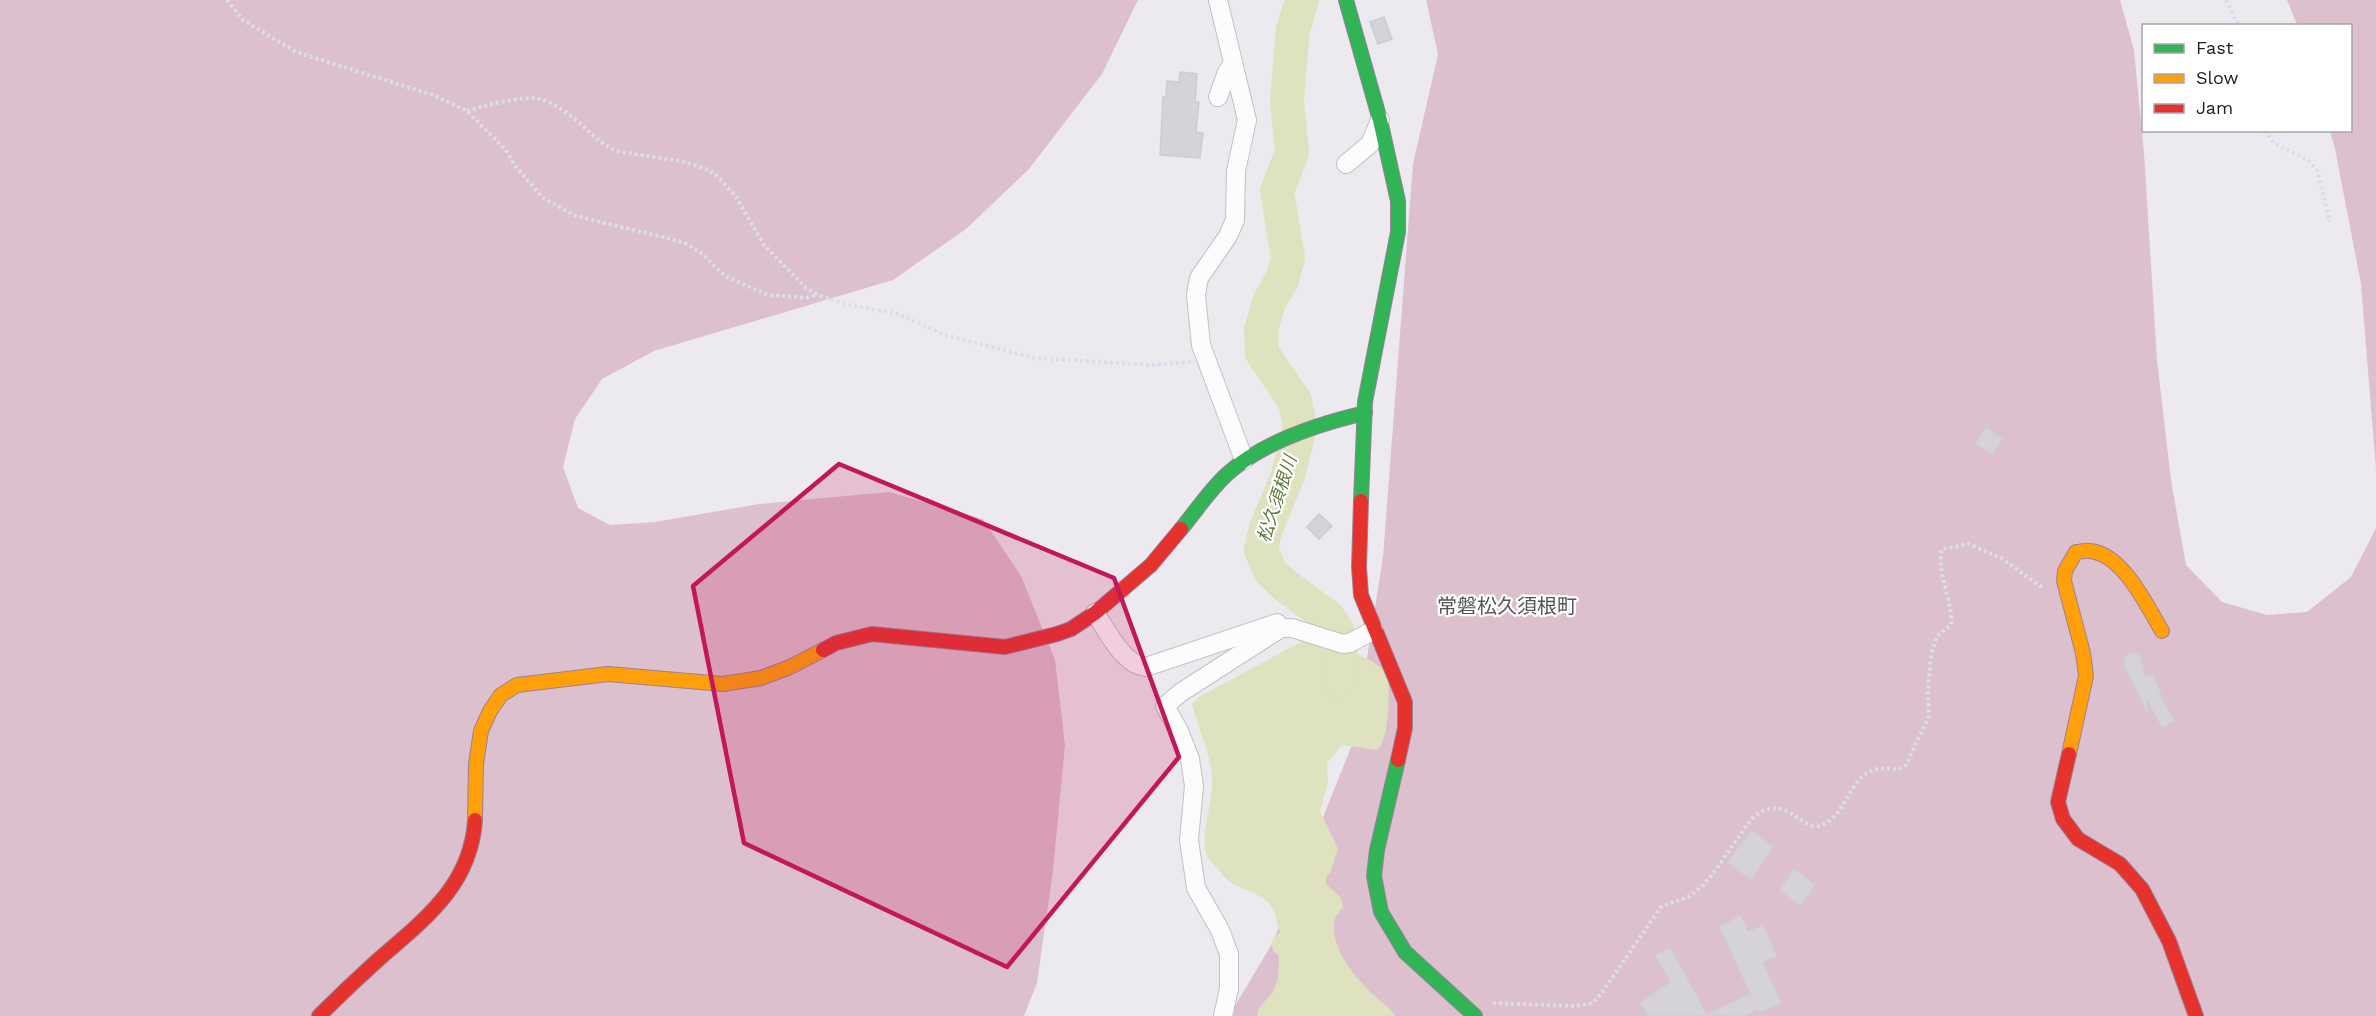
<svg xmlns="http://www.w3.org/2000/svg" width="2376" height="1016" font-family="'Work Sans','Noto Sans JP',sans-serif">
<rect width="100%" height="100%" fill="#edeaef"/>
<!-- forest -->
<g fill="#ddc0cd">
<path d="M0 0H1138L1102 74 1029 169 966 229 893 280 654 351 602 379 575 419 563 467 578 508 610 525 655 522 759 504 889 492 983 519 1021 576 1055 660 1065 745 1053 870 1037 983 1024 1016H0Z"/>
<path d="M1426 0H2120L2134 50 2144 153 2157 360 2171 480 2186 565 2222 602 2267 615 2307 612 2351 577 2376 528V1016H1229L1273 942 1354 740 1383 557 1413 164 1438 54Z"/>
<path d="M2287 0H2376V469L2361 284 2335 149 2330 131 2350 130V26L2297 25Z"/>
</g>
<!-- water -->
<path fill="#dee2be" d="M1308 638C1338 647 1366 652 1389 675 1388 698 1391 731 1378 750L1342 745 1327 763 1328 783 1320 811 1338 849 1330 873 1326 877V884L1341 898 1343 907C1340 912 1334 917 1334 923 1331 948 1354 976 1371 993 1379 1001 1389 1005 1395 1016H1257C1259 1004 1267 1001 1273 991 1279 981 1279 967 1279 956L1273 950 1271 942 1280 932C1277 923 1276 913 1271 906 1262 894 1244 890 1231 883 1228 881 1209 860 1207 856 1200 842 1211 804 1212 788 1215 762 1198 730 1192 704L1199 697Z"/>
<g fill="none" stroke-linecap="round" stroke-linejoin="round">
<!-- river -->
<path stroke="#dee2be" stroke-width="34" d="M1302 0 1293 30 1287 100 1292 153 1277 191 1288 258 1282 280 1269 302 1261 330 1262 353 1295 401 1300 428 1288 475 1265 531 1261 550 1271 572 1286 586 1328 617 1337 630 1341 650 1339 680"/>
</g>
<!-- building -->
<g fill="#d5d3d8" stroke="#cecbd2" stroke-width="1.5">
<path d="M1384 17 1392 39 1378 44 1370 22Z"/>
<path d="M1180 72 1197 74 1195 102H1199L1196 132 1203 133 1200 158 1160 155 1163 97H1166L1167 81 1179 82Z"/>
<path d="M1986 427 2003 439 1992 455 1975 443Z"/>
<path d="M1319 514 1332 526 1319 539 1307 527Z"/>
<path d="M2130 653H2136L2141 656 2145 676 2149 674 2150 677 2153 675 2162 694H2160L2175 721 2162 728 2147 700 2148 710H2146L2124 666 2125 657Z"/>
<path d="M1751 830 1774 847 1751 880 1727 862Z"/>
<path d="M1794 869 1816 885 1801 906 1779 890Z"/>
<path d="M1741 915 1748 931 1763 925 1777 956 1763 963 1782 1003 1759 1013 1758 1010 1744 1016H1648L1639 1003 1670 982 1655 955 1670 947 1707 1014 1750 994 1719 926Z"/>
</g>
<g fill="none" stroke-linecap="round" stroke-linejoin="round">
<!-- street casing -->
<g stroke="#c2c0c2" stroke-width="20">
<g id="street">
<path d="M1218 0 1247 120 1236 171 1235 220 1228 236 1199 278 1196 295 1201 345 1244 460"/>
<path d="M1218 97 1227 72 1233 64"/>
<path d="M1346 164 1370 144 1380 120"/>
<path d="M1095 613C1107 630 1123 665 1146 667L1277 623"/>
<path d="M1223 1016 1229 989V954L1220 930 1196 888 1189 840 1194 786 1190 759 1179 731 1165 706 1180 693 1281 628H1292L1343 644 1350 643 1374 630"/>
</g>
</g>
<!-- fast casing -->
<g stroke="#99829a" stroke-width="16">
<g id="fast">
<path d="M1346 0 1380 120 1398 201V232L1365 402 1361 501"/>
<path d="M1181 529C1196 511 1209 491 1226 475 1262 442 1318 424 1365 413"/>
<path d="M1398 760 1377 850 1374 876 1381 912 1405 952 1475 1016"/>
</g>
</g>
<!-- slow casing -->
<g stroke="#99829a" stroke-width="16">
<g id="slow">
<path d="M2069 754 2086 676 2083 653 2064 581 2065 571 2076 552C2080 552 2086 550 2090 551 2123 554 2147 606 2162 631"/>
<path d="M475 820 476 764 481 731 490 711 501 695 517 685 608 674 723 684 761 678 790 667 823 650"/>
</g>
</g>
<!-- jam casing -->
<g stroke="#99829a" stroke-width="16">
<g id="jam">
<path d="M1361 501 1359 567 1361 595 1405 702V728L1398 760"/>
<path d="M823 650 836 643 872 634 1005 647 1057 634 1071 629 1095 613 1151 565 1181 529"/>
<path d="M2069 754 2058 802 2063 819 2078 839 2120 864 2142 889 2169 941 2196 1016"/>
<path d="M319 1016C339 996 359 977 379 959 425 919 471 885 475 820"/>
</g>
</g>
<!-- path -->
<g stroke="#dcdcec" stroke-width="4" stroke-dasharray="3 3" stroke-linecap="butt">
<path d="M227 0 243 20 296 52 433 95 467 111 506 150 515 166 543 198 576 216 683 242 700 252 725 276 768 295 806 298 817 295"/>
<path d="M2226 0 2239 26"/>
<path d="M467 111C484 106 522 95 540 99 552 102 566 112 576 120 591 133 601 145 620 152L681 161 709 170 720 179 736 197 764 245 806 288 818 295 850 305 898 314 945 335 1034 358 1151 365 1191 362"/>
<path d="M2265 130 2275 144 2308 160 2317 170 2330 222"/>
<path d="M1493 1003 1576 1006 1592 1003 1601 994 1660 908C1676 898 1683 904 1700 888 1715 873 1728 851 1741 834 1745 828 1750 820 1755 816 1786 792 1802 833 1822 825 1853 812 1848 759 1897 770L1906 765 1929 716 1928 690 1931 655 1937 636 1951 625C1953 599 1936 574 1942 549L1969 544 2001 558 2043 588"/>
</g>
<!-- street -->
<use href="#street" stroke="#fcfcfd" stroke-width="18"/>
<!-- fast -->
<use href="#fast" stroke="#30b455" stroke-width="14"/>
<!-- slow -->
<use href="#slow" stroke="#ff9f0a" stroke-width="14"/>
<!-- jam -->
<use href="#jam" stroke="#e5322d" stroke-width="14"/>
</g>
<!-- marked area -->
<path fill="#c2185b" fill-opacity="0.2" stroke="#c2185b" stroke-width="4.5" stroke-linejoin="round" d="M839 464 1114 578 1179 757 1007 967 744 843 693 586Z"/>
<g text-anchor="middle" stroke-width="4.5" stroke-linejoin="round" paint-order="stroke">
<!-- water labels -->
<g font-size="18" font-style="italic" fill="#5f7a38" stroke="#fff">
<text transform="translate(1277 499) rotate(-72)" y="6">松久須根川</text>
</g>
<!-- quarter labels -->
<g font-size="20" fill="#545454" stroke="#fff">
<text x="1507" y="613">常磐松久須根町</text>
</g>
</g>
<!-- legend -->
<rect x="2142" y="24" width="210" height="108" fill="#ffffff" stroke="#a6a6a6" stroke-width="1.5"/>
<rect x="2154" y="44" width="30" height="9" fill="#30b455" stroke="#a6a6a6" stroke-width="1.5"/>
<text x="2196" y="54" font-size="18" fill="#212121">Fast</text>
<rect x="2154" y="74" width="30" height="9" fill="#ff9f0a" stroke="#a6a6a6" stroke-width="1.5"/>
<text x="2196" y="84" font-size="18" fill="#212121">Slow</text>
<rect x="2154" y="104" width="30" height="9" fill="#e5322d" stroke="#a6a6a6" stroke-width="1.5"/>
<text x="2196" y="114" font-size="18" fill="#212121">Jam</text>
</svg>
